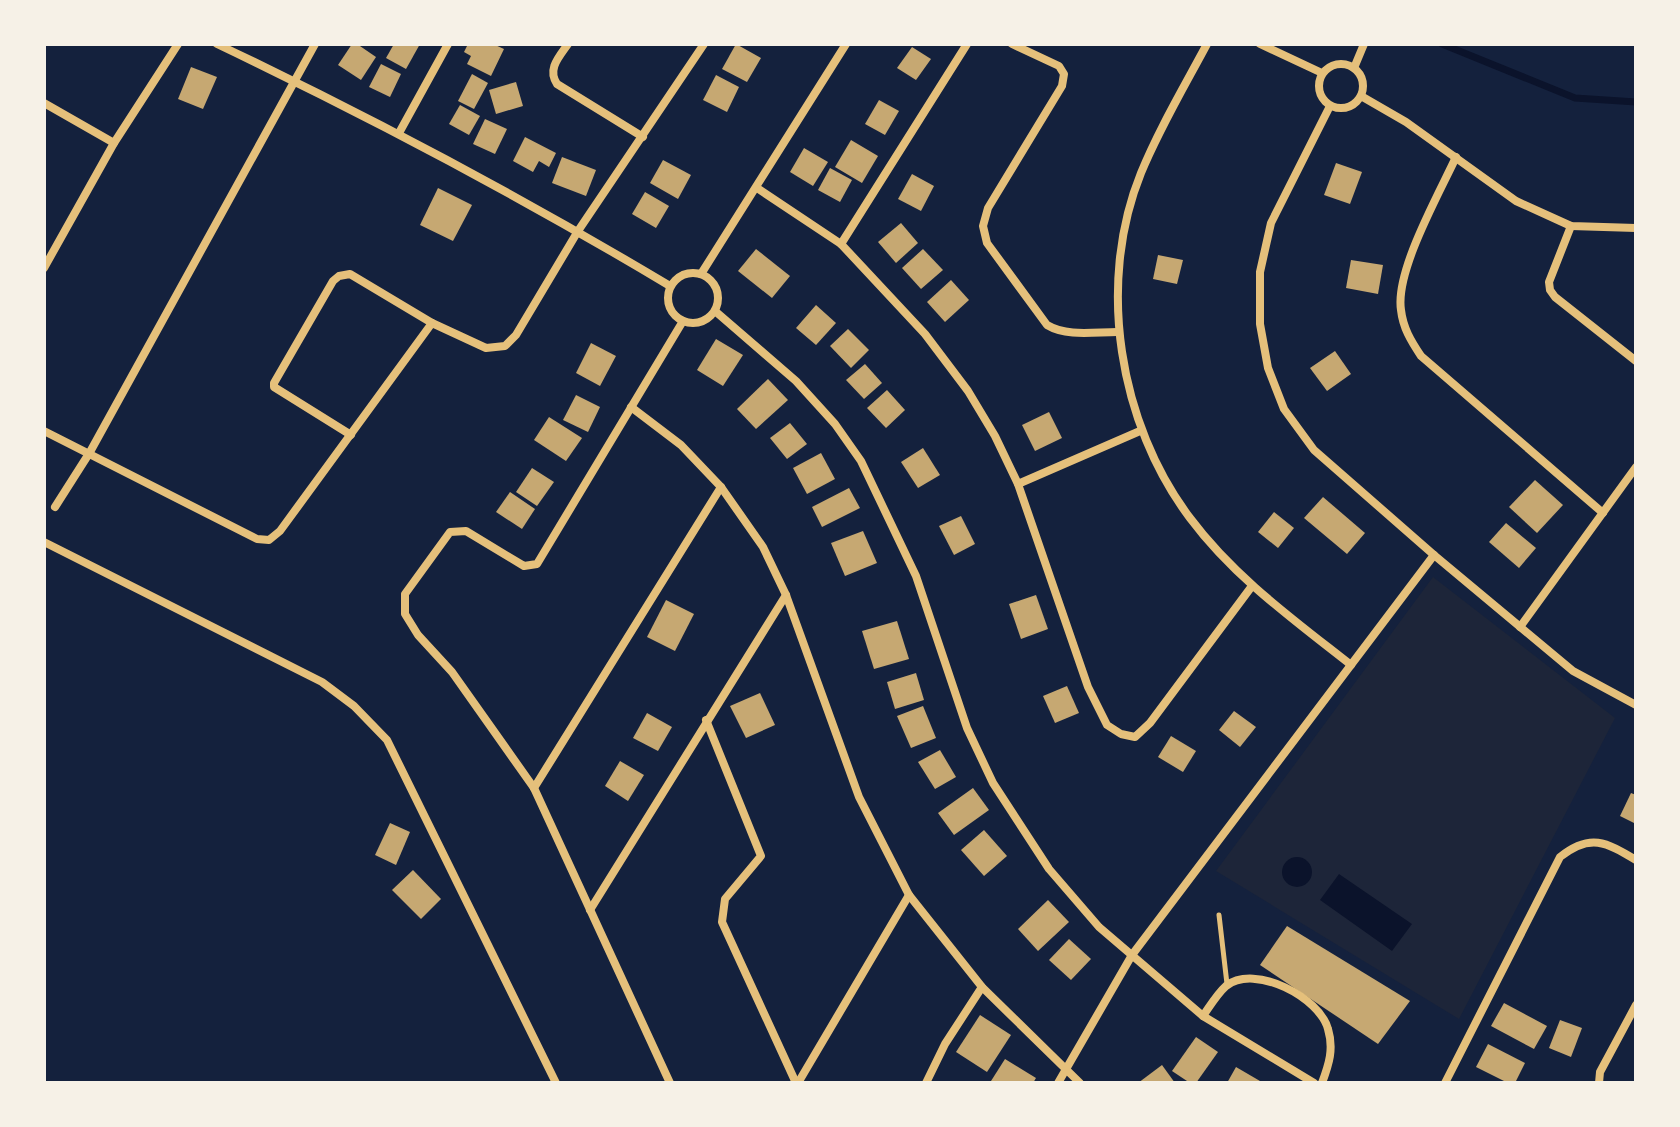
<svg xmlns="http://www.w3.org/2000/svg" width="1680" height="1127" font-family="'Fira Sans',sans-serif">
<rect width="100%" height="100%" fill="#14213d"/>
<!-- green -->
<path fill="#1d2539" d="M1433 577 1615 718 1459 1019 1216 871Z"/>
<!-- water -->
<g fill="#0b132b">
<circle cx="1297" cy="872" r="15"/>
<path d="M1339 874 1412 924 1392 951 1320 900Z"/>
</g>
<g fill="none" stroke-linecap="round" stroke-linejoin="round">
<!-- stream -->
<path stroke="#0b132b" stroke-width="7" d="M1442 44 1575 98 1636 102"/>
</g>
<!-- building -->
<g fill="#c6a872">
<path d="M352 44H357L376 57 361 80 338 65Z"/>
<path d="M394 44H420L406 69 386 58Z"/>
<path d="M468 44H493L504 49 491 76 467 64 471 56 464 52Z"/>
<path d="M736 44 761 58 747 82 722 69Z"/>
<path d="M912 47 931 59 916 80 897 68Z"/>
<path d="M381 64 401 74 390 97 369 87Z"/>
<path d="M191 67 217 77 203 109 178 99Z"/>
<path d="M472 74 488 83 474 109 458 101Z"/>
<path d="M716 75 739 87 727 112 703 100Z"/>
<path d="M516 82 523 106 496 114 489 90Z"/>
<path d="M879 100 899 111 885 135 865 124Z"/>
<path d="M460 105 480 116 469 135 449 124Z"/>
<path d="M485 119 507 129 495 154 473 144Z"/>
<path d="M525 137 556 153 549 167 539 161 533 172 513 161Z"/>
<path d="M851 140 878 156 862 183 835 167Z"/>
<path d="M804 148 828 162 813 186 790 172Z"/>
<path d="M562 157 596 170 586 196 552 183Z"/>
<path d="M663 160 691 175 678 199 650 183Z"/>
<path d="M1336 163 1362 172 1350 204 1324 195Z"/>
<path d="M830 168 852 180 840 202 818 190Z"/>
<path d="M912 174 934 186 921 211 898 199Z"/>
<path d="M438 188 472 205 453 241 420 225Z"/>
<path d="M645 192 669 206 656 228 632 214Z"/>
<path d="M901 223 918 243 896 263 878 242Z"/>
<path d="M756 249 790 276 772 298 738 271Z"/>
<path d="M923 249 943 270 921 289 902 268Z"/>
<path d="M1158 255 1183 260 1177 284 1153 279Z"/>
<path d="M1351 260 1383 265 1378 294 1346 288Z"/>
<path d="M951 280 969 300 945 322 927 302Z"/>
<path d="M816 305 836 323 816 345 796 328Z"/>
<path d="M848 329 869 350 851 368 830 346Z"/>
<path d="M716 339 743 355 723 386 697 370Z"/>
<path d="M591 343 616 356 600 386 576 373Z"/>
<path d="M1335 351 1351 374 1327 391 1310 368Z"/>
<path d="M865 364 882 383 864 399 846 380Z"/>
<path d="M768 379 788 400 756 429 737 409Z"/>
<path d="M887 390 905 410 886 428 867 408Z"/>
<path d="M576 395 600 407 588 432 563 420Z"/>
<path d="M1049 412 1062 438 1035 451 1022 425Z"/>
<path d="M549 417 582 438 566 461 534 440Z"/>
<path d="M790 423 807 444 787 459 770 438Z"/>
<path d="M923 448 940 475 918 488 901 462Z"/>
<path d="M821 453 835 479 807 494 793 468Z"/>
<path d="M532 468 554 482 537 506 516 492Z"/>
<path d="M1535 480 1563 505 1537 533 1509 507Z"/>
<path d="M849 488 860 508 822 527 812 507Z"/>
<path d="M510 492 535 509 522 529 496 512Z"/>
<path d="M1323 497 1365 533 1347 554 1304 518Z"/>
<path d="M1274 512 1294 528 1278 548 1258 532Z"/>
<path d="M961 516 975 544 954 555 939 526Z"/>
<path d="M1506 523 1536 548 1519 568 1489 542Z"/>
<path d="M863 531 877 563 845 576 831 543Z"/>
<path d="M1036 595 1048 629 1021 639 1009 604Z"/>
<path d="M666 600 694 614 675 651 647 637Z"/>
<path d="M897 621 909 659 874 669 862 631Z"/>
<path d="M916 673 924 700 895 709 887 682Z"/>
<path d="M1067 686 1079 713 1055 723 1043 696Z"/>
<path d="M760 693 775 725 746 738 730 706Z"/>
<path d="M923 706 936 738 911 748 897 716Z"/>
<path d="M1234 711 1256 727 1240 747 1219 730Z"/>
<path d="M647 713 672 727 658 751 633 738Z"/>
<path d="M1171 736 1196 751 1183 772 1158 757Z"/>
<path d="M940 750 956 777 935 789 918 762Z"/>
<path d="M620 761 644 775 628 801 605 786Z"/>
<path d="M973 788 989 810 954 835 938 813Z"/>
<path d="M1631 793 1636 795V824L1620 816Z"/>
<path d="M390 823 410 832 396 865 375 855Z"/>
<path d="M984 830 1007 856 984 876 961 850Z"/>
<path d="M413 870 441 899 421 919 392 890Z"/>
<path d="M1048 900 1069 922 1038 951 1018 929Z"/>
<path d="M1287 926 1410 1001 1378 1044 1260 965Z"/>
<path d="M1069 939 1091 959 1071 980 1049 960Z"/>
<path d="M1504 1003 1547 1026 1534 1049 1491 1026Z"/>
<path d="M980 1015 1011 1035 987 1072 956 1052Z"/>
<path d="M1560 1020 1582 1028 1571 1057 1549 1048Z"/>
<path d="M1196 1037 1218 1052 1196 1083H1190L1172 1071Z"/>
<path d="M1488 1044 1525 1063 1515 1083H1508L1476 1067Z"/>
<path d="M1005 1059 1036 1078 1033 1083 991 1081Z"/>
<path d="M1162 1065 1175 1083H1138Z"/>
<path d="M1236 1067 1260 1081 1259 1083H1227Z"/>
</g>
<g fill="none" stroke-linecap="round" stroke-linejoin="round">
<!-- service -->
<path stroke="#e5c07b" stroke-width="5" d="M1219 915 1227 984"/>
<!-- minor -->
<g stroke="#e5c07b" stroke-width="8">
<path d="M217 44C372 118 523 198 670 286"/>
<path d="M568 44C559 57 547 69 557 84L643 137"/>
<path d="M1012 44 1059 66 1064 74 1062 86 988 208 983 226 987 243 1047 325C1067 337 1094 332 1117 332"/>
<path d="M1207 44C1184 87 1159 129 1141 173 1096 284 1119 424 1190 518 1234 577 1294 620 1351 665"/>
<path d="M1260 44 1322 73"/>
<circle cx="1341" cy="86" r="22"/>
<path d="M1354 68 1364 44"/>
<path d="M1361 96 1406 122 1516 201 1571 226 1636 228"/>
<path d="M44 103 114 143"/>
<path d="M1330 106 1271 223 1260 272V324L1268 368 1284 409 1314 450 1434 555 1573 671 1636 705"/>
<path d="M399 133 448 44"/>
<path d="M1456 157C1439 194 1395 271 1401 310 1403 328 1411 341 1421 356L1603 513"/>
<path d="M757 188 841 244 925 334 968 391 995 436 1018 484 1088 687 1107 725 1121 734 1135 737 1150 723 1252 586"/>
<path d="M1571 226 1549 282 1550 290 1555 297 1636 361"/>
<path d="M841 244 967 44"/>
<path d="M44 268 114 143 178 44"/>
<circle cx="693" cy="298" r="25"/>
<path d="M701 274 846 44"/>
<path d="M715 311 796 381 835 424 861 461 916 576 967 728 993 783 1049 869 1099 927 1203 1016 1314 1083"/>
<path d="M631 407 681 445 721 487 763 547 786 595 859 797 909 895 982 987 1080 1083"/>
<path d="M44 431 257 539 269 540 280 531 432 323"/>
<path d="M351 435 274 387V383L333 281 339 276 350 274 432 323 486 348 505 346 516 335 578 231 704 44"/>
<path d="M1018 484 1140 431"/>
<path d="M55 507 90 452 315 44"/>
<path d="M44 542 322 682 354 706 387 740 556 1083"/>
<path d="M1520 627 1636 467"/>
<path d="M706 720 761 856 725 899 722 922 796 1083"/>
<path d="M534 788 721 487"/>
<path d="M590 910 786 595"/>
<path d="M1203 1016C1210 1006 1217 994 1226 986 1255 963 1320 998 1328 1029 1334 1049 1329 1064 1322 1083"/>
<path d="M670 1083 534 788 452 672 418 635 405 614V594L450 532 466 531 524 566 537 564 683 321"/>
<path d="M798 1083 909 895"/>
<path d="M926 1083 945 1044 982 987"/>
<path d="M1058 1083 1132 955 1434 555"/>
<path d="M1445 1083 1560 857C1590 833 1606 842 1636 860"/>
<path d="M1599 1083 1600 1072 1636 1005"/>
</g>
</g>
<!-- border -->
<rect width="1680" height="1127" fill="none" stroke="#f6f1e7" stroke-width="92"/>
</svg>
